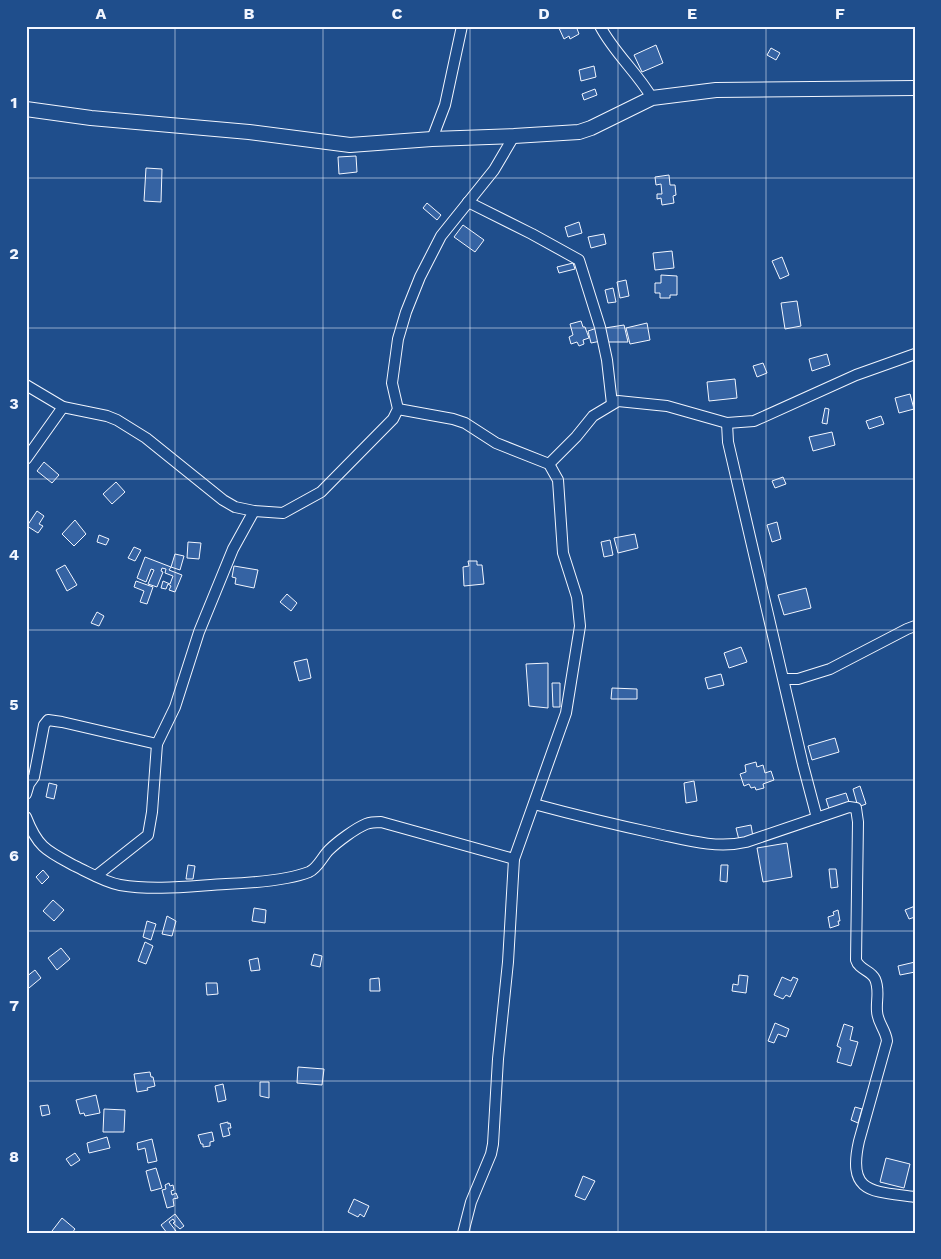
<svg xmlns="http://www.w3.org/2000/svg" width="941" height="1259" font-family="'Work Sans',sans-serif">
<rect width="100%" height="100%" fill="#1f4e8c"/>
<!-- building -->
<g fill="#3563a3" stroke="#f2f6ff">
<path d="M558 26H576L579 34 570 39 569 36 564 39Z"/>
<path d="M656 45 663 63 642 72 634 55Z"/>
<path d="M771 48 780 53 776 60 767 55Z"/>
<path d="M594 66 596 77 581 81 579 70Z"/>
<path d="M595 89 597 95 584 100 582 94Z"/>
<path d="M356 156 357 172 339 174 338 157Z"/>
<path d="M146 168 162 169 161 202 144 201Z"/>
<path d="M669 175 670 185H675L676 195 673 196 674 203 662 205 661 198 657 199V194H662L661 184 656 185 655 177Z"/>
<path d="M427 203 441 215 437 220 423 208Z"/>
<path d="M579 222 582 233 568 237 565 227Z"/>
<path d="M463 225 484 240 475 252 454 237Z"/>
<path d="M604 234 606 244 591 248 588 237Z"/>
<path d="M672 251 674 268 655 270 653 253Z"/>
<path d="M782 257 789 275 780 279 772 261Z"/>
<path d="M573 263 575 269 559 273 557 267Z"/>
<path d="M661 275 677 276V295H670V298H660V293H655V283H661Z"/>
<path d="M626 280 629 296 620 298 617 282Z"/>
<path d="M613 288 616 302 608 303 605 290Z"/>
<path d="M797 301 801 326 785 329 781 303Z"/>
<path d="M581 321 583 327H585L589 338 583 340 584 344 579 346 577 342 571 344 569 337 573 335 570 324Z"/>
<path d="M647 323 650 340 630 344 626 328Z"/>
<path d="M624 325 628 342H608L605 328Z"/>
<path d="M597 328 601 341 591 343 588 331Z"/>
<path d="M827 354 830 365 812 371 809 359Z"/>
<path d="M763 363 767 373 757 377 753 366Z"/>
<path d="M735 379 737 398 709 401 707 382Z"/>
<path d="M910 394 914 409 899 413 895 398Z"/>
<path d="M825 408 829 409 827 424 822 423Z"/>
<path d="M881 416 884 424 869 429 866 421Z"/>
<path d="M832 432 835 445 813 451 809 437Z"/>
<path d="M44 462 59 475 52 483 37 471Z"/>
<path d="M783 477 786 484 775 488 772 481Z"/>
<path d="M116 482 125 492 112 504 103 494Z"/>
<path d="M37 511 44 516 39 524 43 526 38 533 27 526Z"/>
<path d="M75 520 86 534 74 546 62 534Z"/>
<path d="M777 522 781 539 772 542 767 525Z"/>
<path d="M635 534 638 548 618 553 614 538Z"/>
<path d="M99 535 109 539 106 545 97 542Z"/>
<path d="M610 540 613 555 604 557 601 542Z"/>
<path d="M188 542 201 543 199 559 187 558Z"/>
<path d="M134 547 141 550 135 561 128 558Z"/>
<path d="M175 554 184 556 180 570 171 567Z"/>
<path d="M145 557 171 567 169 570 182 575 175 592 169 590 171 586 168 584 166 589 161 588 163 581 170 584 173 576 165 573 166 569 162 568 161 571 163 572 157 587 148 584 154 570 151 569 146 582 137 578Z"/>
<path d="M468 561H477V565H482L484 584 464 586 463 567 469 566Z"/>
<path d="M65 565 77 585 67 591 56 570Z"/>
<path d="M234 566 258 570 254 588 235 584 236 578 232 577Z"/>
<path d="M136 581 153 587 147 604 140 602 144 591 134 587Z"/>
<path d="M806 588 811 608 784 615 778 595Z"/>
<path d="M287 594 297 603 291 611 280 602Z"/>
<path d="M97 612 104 616 99 626 91 623Z"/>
<path d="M741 647 747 662 729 668 724 653Z"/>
<path d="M307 659 311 678 299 681 294 662Z"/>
<path d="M548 663V708L529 706 526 664Z"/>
<path d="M721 674 724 685 708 689 705 678Z"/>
<path d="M552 683H560V707H553Z"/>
<path d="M612 688 637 689V699H611Z"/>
<path d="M835 738 839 752 812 760 808 746Z"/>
<path d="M756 762 757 767 763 765 765 773 771 771 774 780 763 784 764 788 756 790 755 787 751 788 749 784 744 786 740 774 746 772 745 765Z"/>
<path d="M694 781 697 801 686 803 684 783Z"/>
<path d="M49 783 57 785 54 799 46 797Z"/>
<path d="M860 786 866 804 858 807 853 789Z"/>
<path d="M846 793 850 805 830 812 826 799Z"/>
<path d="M751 825 753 837 739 840 736 828Z"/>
<path d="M787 843 792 877 763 882 757 848Z"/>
<path d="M188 865 195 866 193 879H186Z"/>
<path d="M721 865H728L727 882 720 881Z"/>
<path d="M829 869H836L838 887 831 888Z"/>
<path d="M43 870 49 877 42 884 36 877Z"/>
<path d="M53 900 64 910 54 921 43 911Z"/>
<path d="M915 906V917L909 919 905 910Z"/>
<path d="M254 908 266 910 265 923 252 921Z"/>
<path d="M838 910 840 921H838L839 925 830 928 828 917 834 915 833 912Z"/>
<path d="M167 916 176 921 172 936 162 934Z"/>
<path d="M147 921 156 924 151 940 143 937Z"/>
<path d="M145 942 153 946 146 964 138 961Z"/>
<path d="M61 948 70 959 57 970 48 958Z"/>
<path d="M314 954 322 956 320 967 311 965Z"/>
<path d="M258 958 260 970 251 971 249 960Z"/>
<path d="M915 962V972L900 975 898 966Z"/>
<path d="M35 970 41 978 29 988 26 985V977Z"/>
<path d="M739 975 748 976 746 993 732 991 733 984 738 985Z"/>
<path d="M782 977 791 981 793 977 798 979 790 997 786 995 783 999 774 995Z"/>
<path d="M379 978 380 991H370V979Z"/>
<path d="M206 983H217L218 994 207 995Z"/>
<path d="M775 1023 789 1029 786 1037 778 1034 774 1043 768 1041Z"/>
<path d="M844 1024 853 1027 850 1040 858 1042 851 1066 837 1062 841 1048 837 1046Z"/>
<path d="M298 1067 324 1069 322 1085 297 1083Z"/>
<path d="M150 1072 151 1077H153L155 1086 147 1088 148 1090 137 1092 134 1074Z"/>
<path d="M260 1082H269V1098L260 1096Z"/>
<path d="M223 1084 226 1100 218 1102 215 1086Z"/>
<path d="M96 1095 100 1113 85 1116 84 1113 80 1114 76 1100Z"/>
<path d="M48 1105 50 1114 42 1116 40 1106Z"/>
<path d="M855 1107 862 1109 858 1123 851 1120Z"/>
<path d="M104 1109 125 1110 124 1132H103Z"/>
<path d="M228 1122V1124L230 1123 231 1128H228L230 1135 223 1137 220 1124Z"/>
<path d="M212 1132 214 1141 210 1142V1146L203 1147V1144H201L198 1135Z"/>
<path d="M107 1137 110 1148 89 1153 87 1143Z"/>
<path d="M152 1139 157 1161 148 1163 145 1148 138 1150 137 1143Z"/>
<path d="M75 1153 80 1160 71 1166 66 1159Z"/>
<path d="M886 1158 910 1164 904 1188 880 1182Z"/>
<path d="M156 1168 162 1188 151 1191 146 1171Z"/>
<path d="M583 1176 595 1181 585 1200 575 1196Z"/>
<path d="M169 1183 170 1186 173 1185 174 1190 171 1191 172 1195 176 1193 178 1198 173 1199 174 1206 167 1208 162 1190 166 1189 165 1185Z"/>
<path d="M354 1199 369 1206 364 1217 360 1214 358 1217 348 1212Z"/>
<path d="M175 1214 184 1226 180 1229 173 1223 175 1222 173 1219 169 1222 176 1231 167 1233 161 1225Z"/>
<path d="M62 1218 75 1229 72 1233H55L52 1231Z"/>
</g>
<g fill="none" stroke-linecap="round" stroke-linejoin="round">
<!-- street casing -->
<g stroke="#f2f6ff" stroke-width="12">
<g id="street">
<path d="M600 26C614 53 637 72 652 98"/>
<path d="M432 139 445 105 462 26"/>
<path d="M468 202 532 234 579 260 600 327 607 360 612 404"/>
<path d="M26 385 63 407 107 416 117 420 146 438 223 500 235 507 254 511 283 513 321 492 393 419 398 409 392 383 398 339 406 312 420 277 441 236 494 170 514 136"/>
<path d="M398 409 453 419 465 423 496 443 549 464 558 480 563 553 577 597 580 626 566 713 514 859 508 962 498 1059 493 1144 491 1154 471 1202 463 1233"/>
<path d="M727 423 728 442 803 765 817 818"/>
<path d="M26 459 63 407"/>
<path d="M549 464 576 437 593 416 618 401 667 406 727 423 754 421 856 375 915 354"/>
<path d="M784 679H798L830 669 907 629 915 626"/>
<path d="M26 794 29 784 34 777 44 725 48 720 62 722 157 744"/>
<path d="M534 804C575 815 616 825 658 834 686 840 717 849 746 842L849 807 856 808 858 822 856 960C859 970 871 970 875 979 880 990 876 1000 877 1011 877 1022 886 1030 887 1041L859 1141C847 1194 872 1191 915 1197"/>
<path d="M26 817C38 848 47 851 75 866 90 873 104 882 120 885 155 891 191 886 226 884 248 883 289 880 309 872 318 868 322 857 329 850 337 842 356 828 366 824 371 822 376 822 381 822L514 859"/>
<path d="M96 876 148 835 152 812 157 744 175 707 199 632 233 549 254 511"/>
</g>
</g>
<!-- secondary casing -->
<g stroke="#f2f6ff" stroke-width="16">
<path id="secondary" d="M26 109 91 118 249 132 350 145 432 139 514 136 579 132 591 128 652 98 716 90 915 88"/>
</g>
<!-- street -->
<use href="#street" stroke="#1f4e8c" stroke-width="10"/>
<!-- secondary -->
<use href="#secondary" stroke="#1f4e8c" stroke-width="14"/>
</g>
<!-- grid -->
<path fill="none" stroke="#f2f6ff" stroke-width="1" stroke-opacity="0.55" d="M175 26V1233M323 26V1233M470 26V1233M618 26V1233M766 26V1233M26 178H915M26 328H915M26 479H915M26 630H915M26 780H915M26 931H915M26 1081H915"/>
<!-- border -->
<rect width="941" height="1259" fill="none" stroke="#1f4e8c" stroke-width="55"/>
<rect x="28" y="28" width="886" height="1204" fill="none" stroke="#f2f6ff" stroke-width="2"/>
<g font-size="16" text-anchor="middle" font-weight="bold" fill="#f2f6ff">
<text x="101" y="19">A</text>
<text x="249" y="19">B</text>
<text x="397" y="19">C</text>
<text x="544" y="19">D</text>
<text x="692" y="19">E</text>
<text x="840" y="19">F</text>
<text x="14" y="108">1</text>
<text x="14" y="259">2</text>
<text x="14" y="409">3</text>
<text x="14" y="560">4</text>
<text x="14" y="710">5</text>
<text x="14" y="861">6</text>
<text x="14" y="1011">7</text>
<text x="14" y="1162">8</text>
</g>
</svg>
